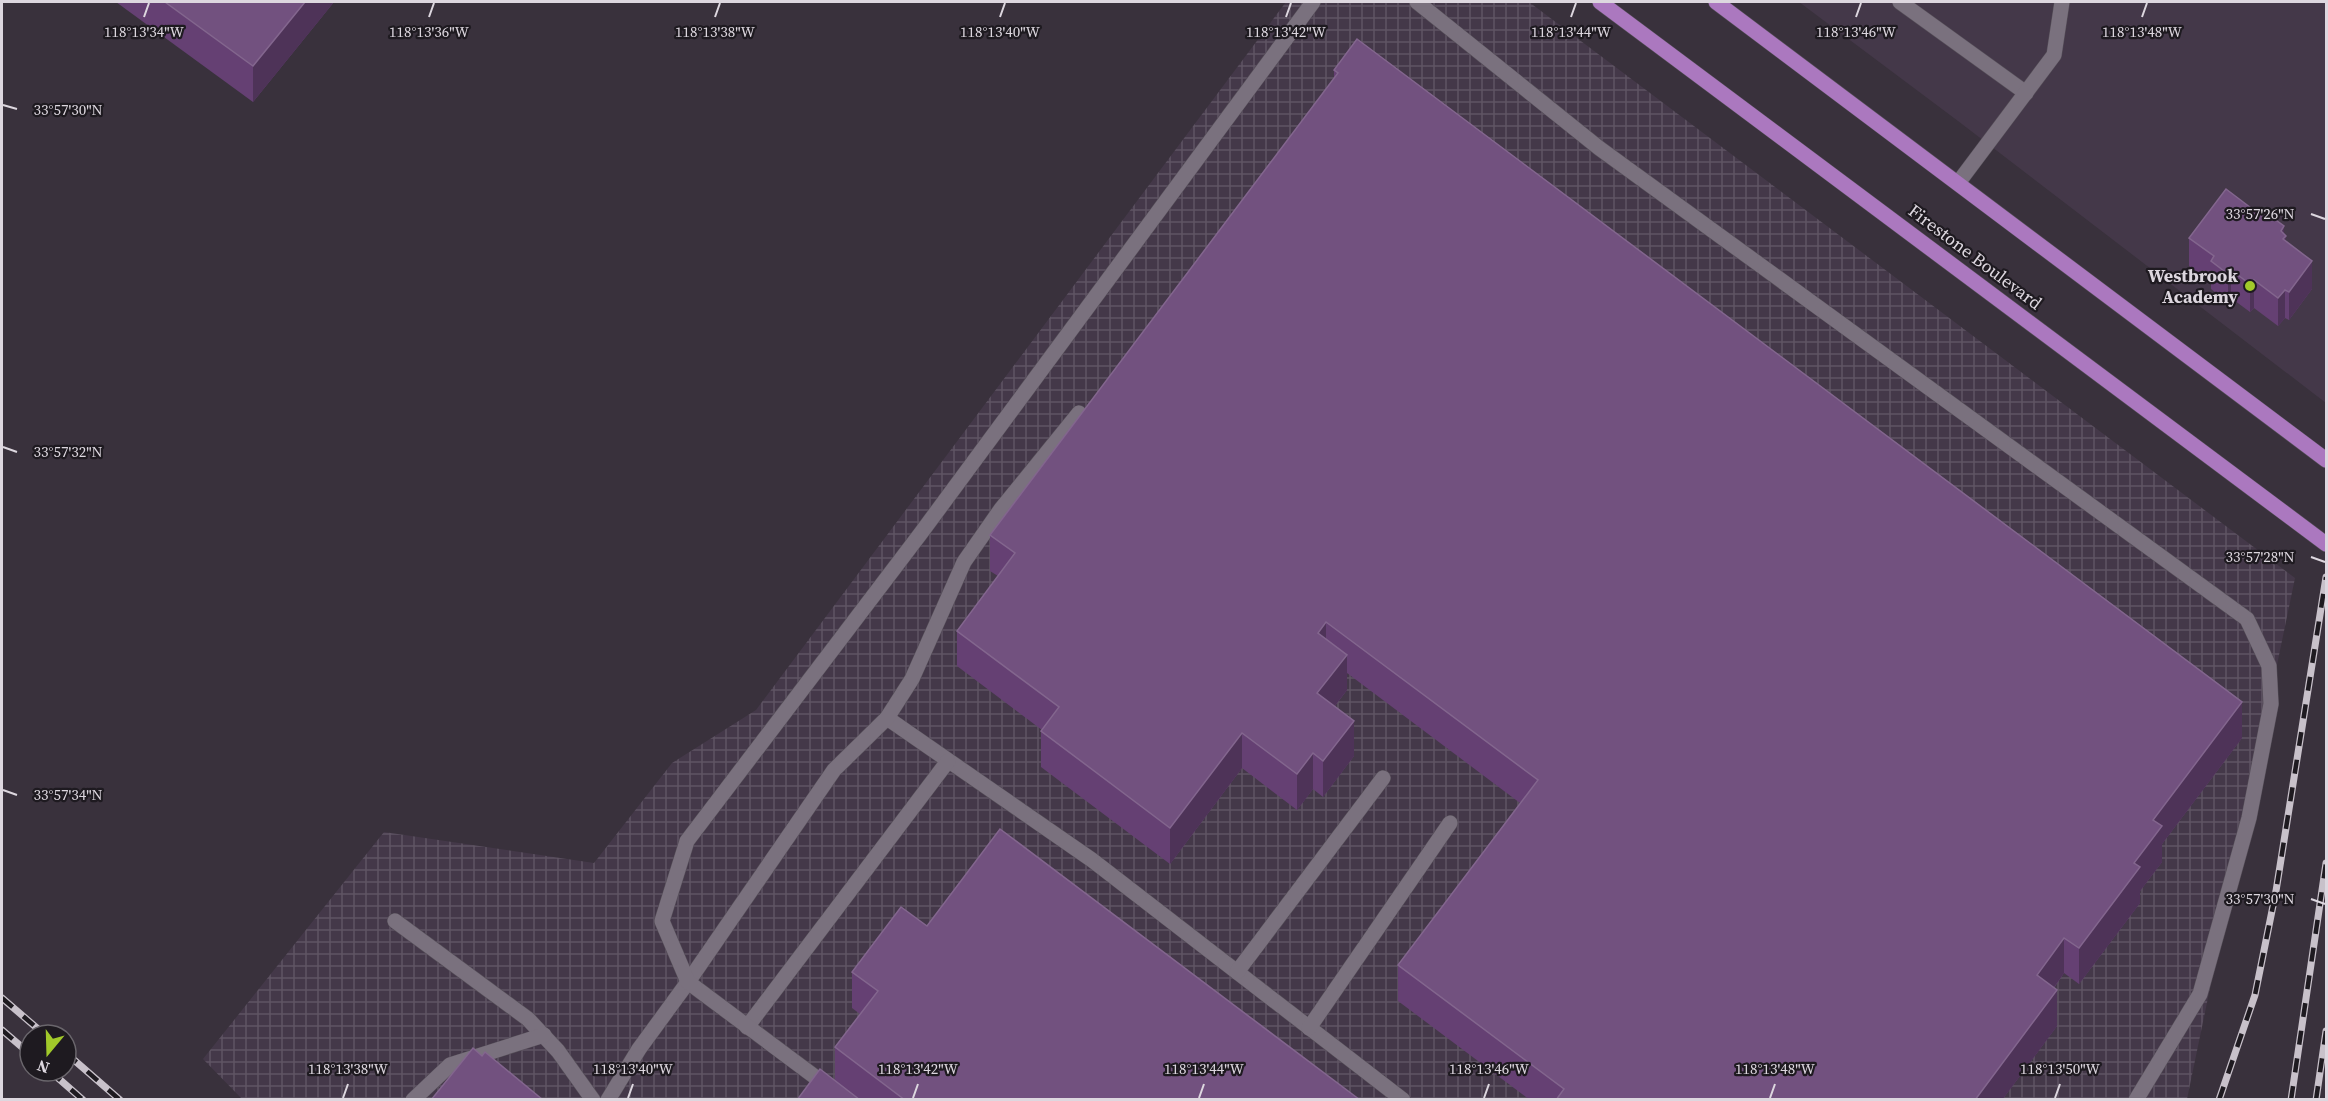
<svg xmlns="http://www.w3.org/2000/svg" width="2328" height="1101" font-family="'Source Serif 4',serif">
<defs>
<pattern id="industrial-grid" width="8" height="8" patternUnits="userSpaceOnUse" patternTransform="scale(1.5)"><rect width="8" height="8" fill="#443849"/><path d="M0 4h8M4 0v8" fill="none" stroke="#5f5463"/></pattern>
</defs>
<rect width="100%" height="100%" fill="#39313c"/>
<!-- built -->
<path fill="#443849" d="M1799 2H2326V403L1958 121Z"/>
<!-- industrial -->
<path fill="url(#industrial-grid)" d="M1286 2H1529L2295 578 2187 1099 243 1100 203 1059 384 832 594 863 672 763 756 710Z"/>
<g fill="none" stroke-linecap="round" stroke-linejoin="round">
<!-- minor casing -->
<g stroke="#554e58" stroke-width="16">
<g id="minor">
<path d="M1417 2 1599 148 2247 619 2269 666 2271 704 2249 818 2200 994 2136 1100"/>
<path d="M1900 2 2026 93"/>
<path d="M1958 183 2054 55 2062 2"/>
<path d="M887 718 1092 860 1403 1100"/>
<path d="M395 921 528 1019 558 1051 593 1100"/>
<path d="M1237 972 1383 778"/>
<path d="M747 1027 948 761"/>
<path d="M1309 1028 1450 823"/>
<path d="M413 1100 450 1065 544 1035"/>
<path d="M608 1100 639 1049 688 982 834 770 887 718 912 679 964 562 1001 509 1079 413"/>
<path d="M846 1100 688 982 662 921 687 841 921 533 1313 2"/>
</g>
</g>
<!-- major casing -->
<g stroke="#554e58" stroke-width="16">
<g id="major">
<path d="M1600 2 2326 544"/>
<path d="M1716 2 2326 460"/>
</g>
</g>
<!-- minor -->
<use href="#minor" stroke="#7a717e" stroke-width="15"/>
<!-- major -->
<use href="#major" stroke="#ab78bf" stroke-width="15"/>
<!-- rail casing -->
<g stroke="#c8c1ca" stroke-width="7">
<g id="rail">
<path d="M2 998 45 1035"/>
<path d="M2 1030 30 1054"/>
<path d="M66 1053 120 1100"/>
<path d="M50 1071 83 1100"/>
<path d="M2219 1100 2255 995 2276 891 2326 577"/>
<path d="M2291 1100 2326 863"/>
<path d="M2316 1100 2326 1031"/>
</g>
</g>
<!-- rail -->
<use href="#rail" stroke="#1e1a20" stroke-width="4.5" stroke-dasharray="14" stroke-linecap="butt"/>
</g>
<!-- wall -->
<g fill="#654073">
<path d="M116 2H334L253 102Z"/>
<path d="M1334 70 2242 738 2162 844V862L2140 891V903L2079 984 2064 973 2054 988 2057 1026 2002 1100H1530L1398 1001V965L1520 803 1347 673V690L1335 706 1354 756 1323 797 1313 789 1297 810 1242 768 1170 864 1041 767V731L1042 730 957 666V631L998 576 990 571V535L1334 79Z"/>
<path d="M2284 234 2286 242 2312 289 2289 320 2285 318 2278 326 2254 308 2250 312 2231 298 2228 302 2211 289V282L2189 266V238Z"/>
<path d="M927 926 1360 1100H797L835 1081V1047L860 1014 852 1008V972Z"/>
</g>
<!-- shaded-wall -->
<g fill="#4e3358">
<path d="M305 2H334L253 102V66Z"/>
<path d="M2284 226V238L2286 236V264L2281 231Z"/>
<path d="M2312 261V289L2289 320V292Z"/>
<path d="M2231 270V298L2228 302V274Z"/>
<path d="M2254 280V308L2250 312V284Z"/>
<path d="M2285 290V318L2278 326V298Z"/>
<path d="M1326 622V657L1318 633Z"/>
<path d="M1347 655V690L1317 729V693Z"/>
<path d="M2242 702V738L2162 844V862L2140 891V903L2079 984V948L2134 863 2153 820Z"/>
<path d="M1354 721V756L1323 797V761Z"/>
<path d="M1242 733V768L1170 864V828Z"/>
<path d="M1313 753V789L1297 810V774Z"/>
<path d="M2064 938V973L2037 1011V975Z"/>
<path d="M2057 990V1026L2002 1100H1975Z"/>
</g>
<!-- building -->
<g fill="#72517f" stroke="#83668e" stroke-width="1.5">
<path d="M165 2H305L253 66Z"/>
<path d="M1357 39 2242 702 2153 820 2162 826 2134 863 2140 867 2079 948 2064 938 2037 975 2057 990 1975 1100H1556L1564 1089 1398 965 1538 780 1326 622 1318 633 1347 655 1317 693 1354 721 1323 761 1313 753 1297 774 1242 733 1170 828 1041 731 1059 707 957 631 1015 553 990 535 1338 73 1334 70Z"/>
<path d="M2226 189 2259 214 2262 210 2284 226 2281 231 2286 236 2283 239 2312 261 2289 292 2285 290 2278 298 2254 280 2250 284 2231 270 2228 274 2211 261 2214 256 2189 238Z"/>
<path d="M1000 829 1360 1100H905L835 1047 878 991 852 972 901 907 927 926Z"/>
<path d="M473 1048 482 1056 485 1052 543 1100H431Z"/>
<path d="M820 1069 860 1100H797Z"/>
</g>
<!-- ticks -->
<path fill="none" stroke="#ddd7df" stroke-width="2" d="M144 17 149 3M429 17 434 3M715 17 720 3M1000 17 1005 3M1286 17 1291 3M1571 17 1576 3M1856 17 1861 3M2142 17 2147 3M3 105 17 109M2311 214 2325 219M3 447 17 452M2311 557 2325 562M3 790 17 795M2311 899 2325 904M343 1098 348 1084M628 1098 633 1084M913 1098 918 1084M1199 1098 1204 1084M1484 1098 1489 1084M1770 1098 1775 1084M2055 1098 2060 1084"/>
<!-- markers -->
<circle fill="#a1c92a" stroke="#1e1a20" stroke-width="2" cx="2250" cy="286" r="6"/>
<g text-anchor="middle" stroke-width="4.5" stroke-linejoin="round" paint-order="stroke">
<!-- street labels -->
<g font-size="18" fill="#ddd7df" stroke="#1e1a20">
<text transform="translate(1975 257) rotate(37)" y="6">Firestone Boulevard</text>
</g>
<!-- poi labels -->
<g font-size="18" font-weight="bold" fill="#ddd7df" stroke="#1e1a20" text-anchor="end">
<text x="2238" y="282">Westbrook<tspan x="2238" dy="21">Academy</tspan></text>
</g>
</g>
<g font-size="15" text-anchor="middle" fill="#ddd7df" stroke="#1e1a20" stroke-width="4.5" stroke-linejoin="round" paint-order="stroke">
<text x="144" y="37">118°13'34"W</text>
<text x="429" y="37">118°13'36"W</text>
<text x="2142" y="37">118°13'48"W</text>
<text x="715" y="37">118°13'38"W</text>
<text x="1000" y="37">118°13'40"W</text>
<text x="1286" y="37">118°13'42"W</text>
<text x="1571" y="37">118°13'44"W</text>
<text x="1856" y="37">118°13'46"W</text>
<text x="68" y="115">33°57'30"N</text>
<text x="2260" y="219">33°57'26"N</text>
<text x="68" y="457">33°57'32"N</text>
<text x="2260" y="562">33°57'28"N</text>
<text x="68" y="800">33°57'34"N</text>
<text x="2260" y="904">33°57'30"N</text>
<text x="348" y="1074">118°13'38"W</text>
<text x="633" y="1074">118°13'40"W</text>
<text x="918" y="1074">118°13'42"W</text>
<text x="1204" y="1074">118°13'44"W</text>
<text x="1489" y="1074">118°13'46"W</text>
<text x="1775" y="1074">118°13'48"W</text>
<text x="2060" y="1074">118°13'50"W</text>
</g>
<!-- border -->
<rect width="2328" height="1101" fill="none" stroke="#ddd7df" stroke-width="6"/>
<!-- north arrow -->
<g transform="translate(48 1053) rotate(199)"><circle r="28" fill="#1e1a20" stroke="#6a666c" stroke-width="1.5"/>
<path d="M0-4.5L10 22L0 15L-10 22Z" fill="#a1c92a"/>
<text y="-9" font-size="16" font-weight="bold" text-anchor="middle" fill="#ddd7df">N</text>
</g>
</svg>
